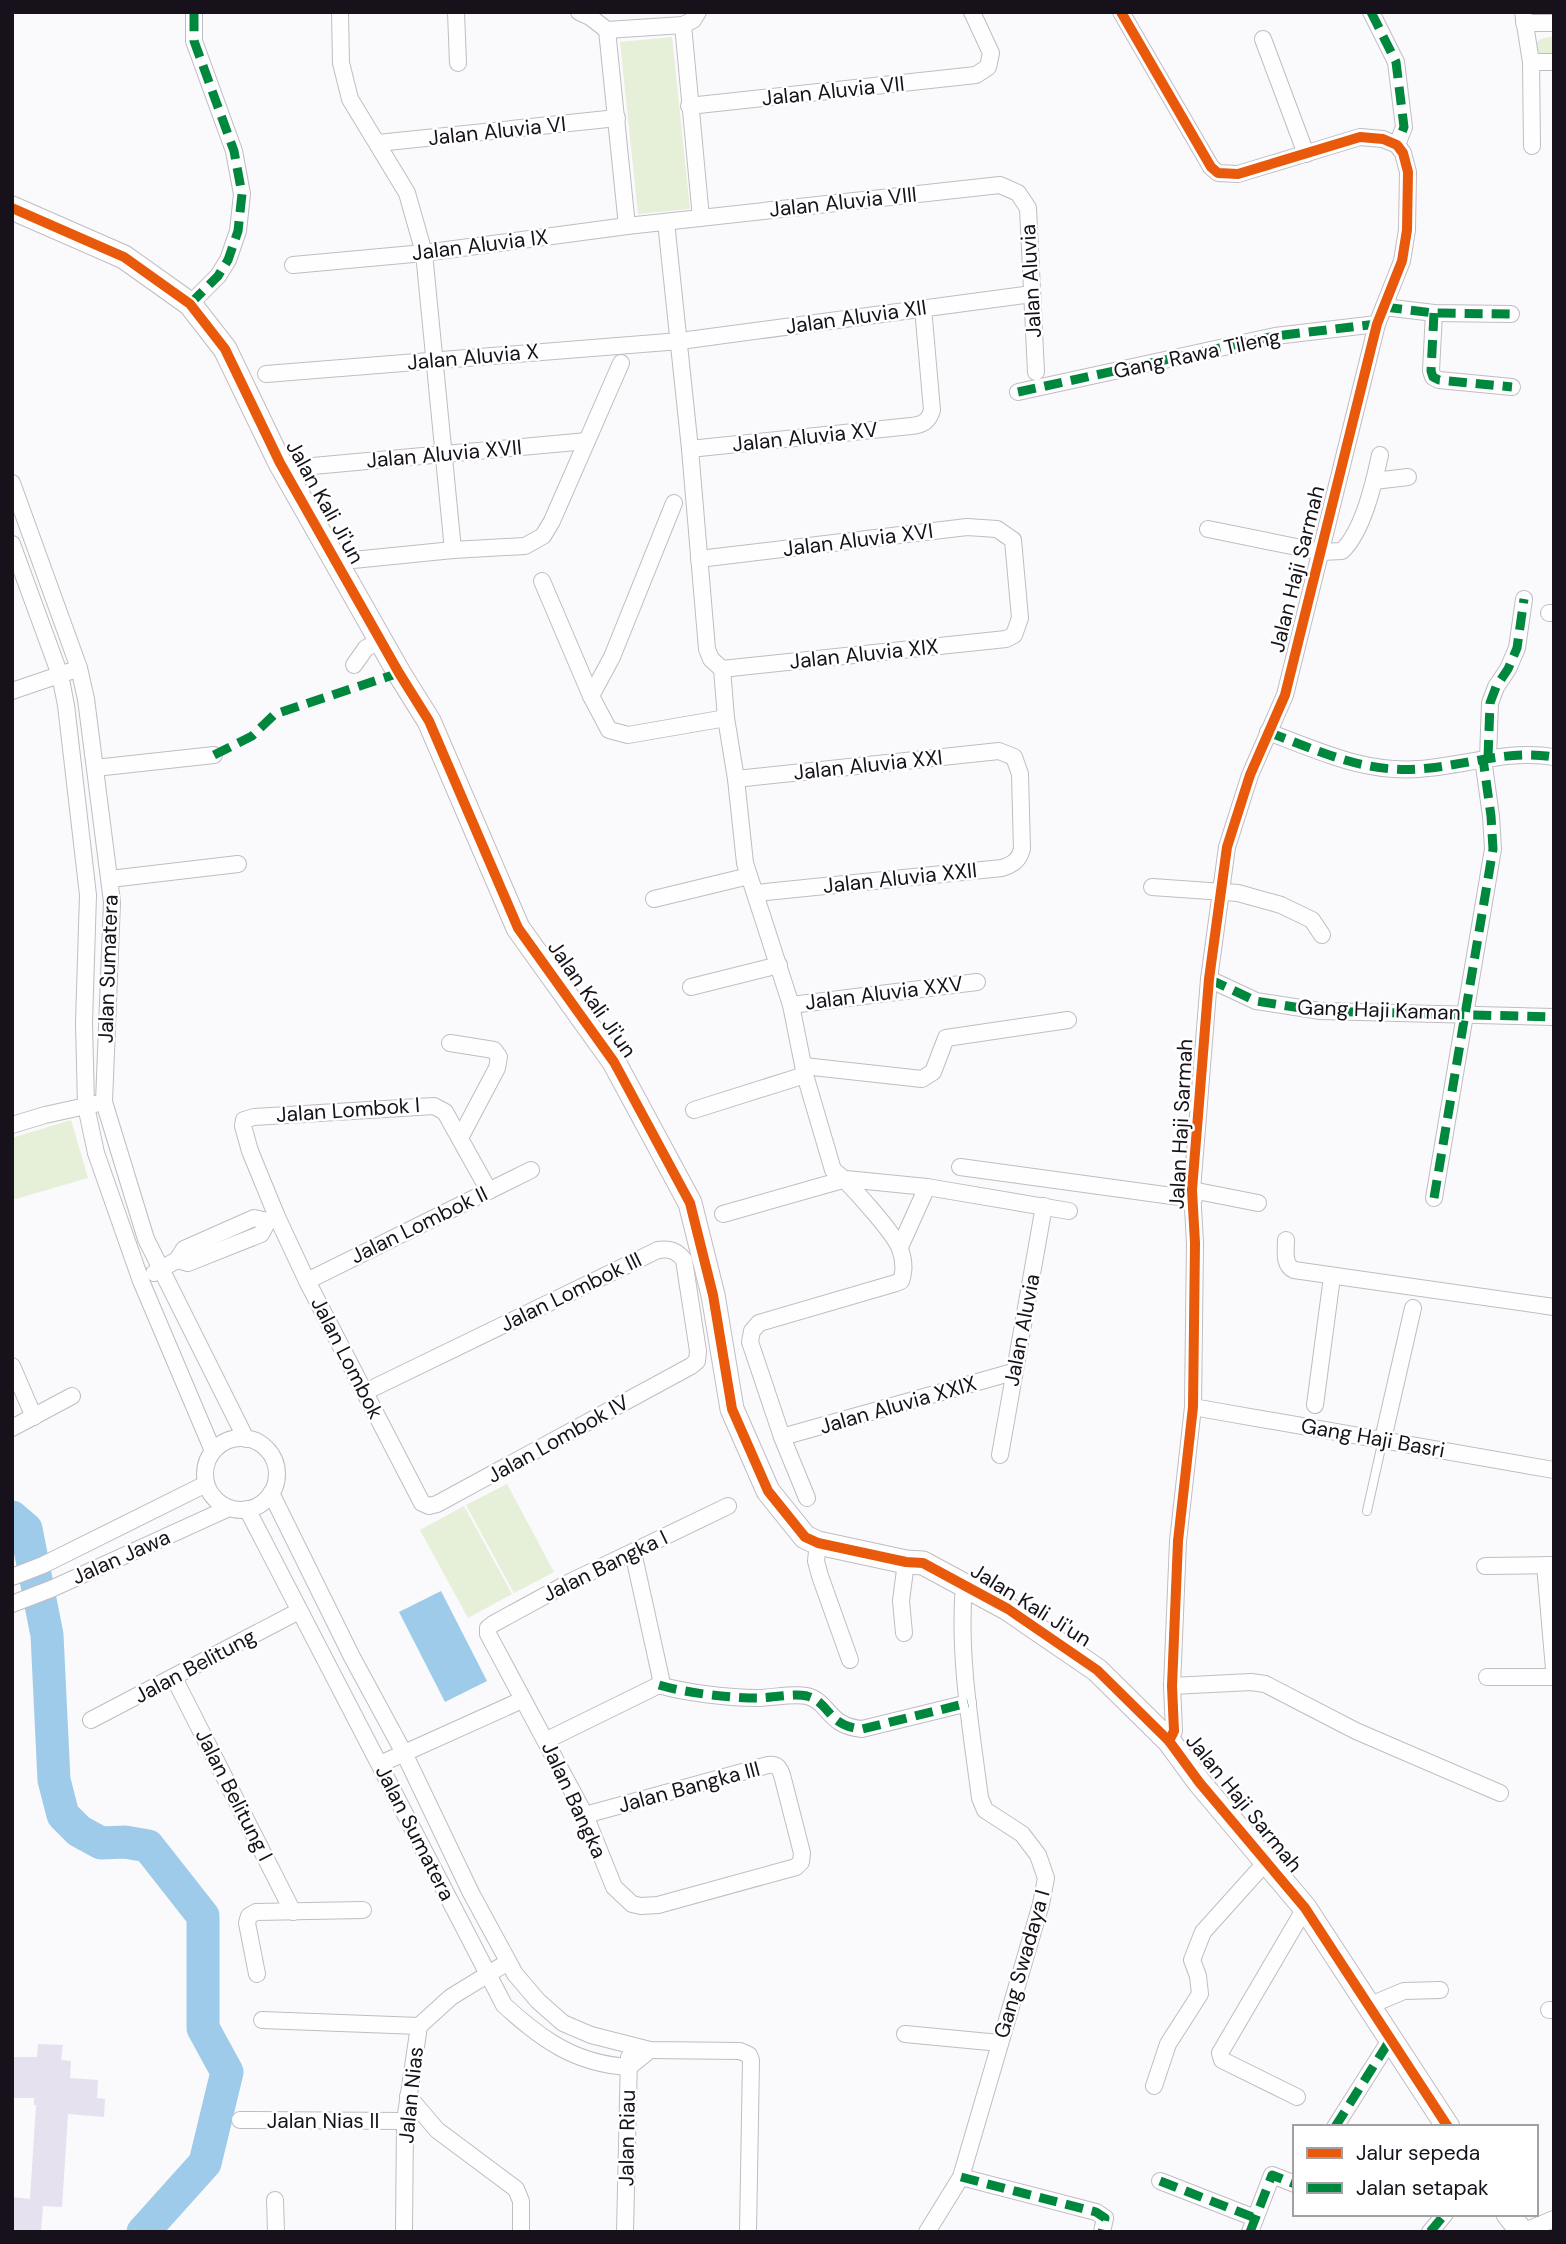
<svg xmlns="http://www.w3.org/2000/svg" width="1566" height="2244" font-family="'DM Sans',sans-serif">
<rect width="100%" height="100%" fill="#faf9fc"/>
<!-- green -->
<g fill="#e6efd7">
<path d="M1554 36V60H1542L1536 51V43L1541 39Z"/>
<path d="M672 37 690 209 638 214 620 42Z"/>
<path d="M71 1120 88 1178 12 1200V1138Z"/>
<path d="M507 1484 554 1572 514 1593 466 1505Z"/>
<path d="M464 1506 512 1594 468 1618 420 1530Z"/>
</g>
<!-- water -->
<path fill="#9ecbe9" d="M441 1591 487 1681 445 1702 399 1612Z"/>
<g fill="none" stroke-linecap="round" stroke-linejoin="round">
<!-- river -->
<path stroke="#9ecbe9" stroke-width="33" d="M12 1517 26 1529 47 1635 54 1780 63 1815 79 1831 101 1843 125 1842 148 1846 203 1916V2028L227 2072 205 2163 143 2232"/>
</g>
<!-- building -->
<path fill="#e5e1ef" d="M38 2044 63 2045 61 2060 71 2061 70 2078 98 2080 97 2098 105 2099 104 2117 68 2114 62 2207 43 2206 41 2232H12V2197L30 2199 36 2105H34V2098H13V2057H37Z"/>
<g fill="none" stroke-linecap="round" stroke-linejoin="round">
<!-- lane casing -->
<g stroke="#c0bcc3" stroke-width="10">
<path id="lane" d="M1367 1511 1383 1439"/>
</g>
<!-- street casing -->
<g stroke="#c0bcc3" stroke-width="18">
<g id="street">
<path d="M340 12 341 63 350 99 407 193 424 253 453 550"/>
<path d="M456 12 458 63"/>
<path d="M579 12 590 17 607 30"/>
<path d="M1121 12 1211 167 1218 173 1238 174 1360 137 1383 139 1397 145 1403 153 1408 172 1407 230 1402 261 1377 324 1285 695 1250 775 1227 847 1209 979 1192 1190 1195 1243 1193 1407 1178 1541 1172 1686 1174 1731 1169 1741"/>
<path d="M1371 12 1396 62 1404 127 1397 145"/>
<path d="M1523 12 1531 62 1532 146"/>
<path d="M1524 23H1554"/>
<path d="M683 25 701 218"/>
<path d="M607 30 627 226"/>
<path d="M607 30 683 25 693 20 698 12"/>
<path d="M1263 39 1306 154"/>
<path d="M1531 62H1554"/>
<path d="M689 106 976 75 988 67 991 53 972 12"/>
<path d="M378 143 617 118"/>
<path d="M666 222 690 449 707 649 711 659 722 669 726 718 736 779 745 863 791 1005 805 1075 833 1170C847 1180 895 1234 900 1249 904 1260 905 1270 901 1281L896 1283 759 1323 752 1331 750 1342 782 1437 807 1498"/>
<path d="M293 265 424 253 627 226 1000 185 1018 193 1028 208 1036 372"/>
<path d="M190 304 218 276 228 260 238 231 242 194 234 151 194 41V12"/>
<path d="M1384 307 1434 313 1511 314"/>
<path d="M1434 313 1431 371 1433 377 1439 380 1512 387"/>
<path d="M266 374 680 341 1032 294"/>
<path d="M1018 392 1275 336 1377 324"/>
<path d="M690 449 911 426C923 425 929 421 932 410L923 308"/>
<path d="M302 467 587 441"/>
<path d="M1374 481 1408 477"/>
<path d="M12 483 79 668 86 699 112 902 104 1102 146 1239 246 1439"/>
<path d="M1208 529 1321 552 1342 551C1363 531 1374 483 1380 455"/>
<path d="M12 544 60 675 66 705 88 895 84 1023 86 1106 96 1153 141 1281 213 1451"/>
<path d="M699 559 967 527 997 529 1013 540 1020 618 1014 635 1006 639 722 669"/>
<path d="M353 560 453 550 525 546 543 536 552 521 621 363"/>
<path d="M542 581 591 696 609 730 628 735 726 718"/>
<path d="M1549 613H1554"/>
<path d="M354 665 366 648 380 641"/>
<path d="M12 691 71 671"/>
<path d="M591 696 612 657 674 503"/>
<path d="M1268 732C1319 751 1364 773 1419 769 1464 766 1509 749 1554 757"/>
<path d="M1488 758 1490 703 1496 687 1508 669 1517 648 1524 599"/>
<path d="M95 768 214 755"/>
<path d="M736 779 999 751 1014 757 1020 774 1022 849C1019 860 1014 864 1002 868L756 893"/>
<path d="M110 879 238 864"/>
<path d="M1152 887 1238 893 1281 905 1312 920 1322 935"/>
<path d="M654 899 749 876"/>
<path d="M1209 979 1256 1001 1320 1011 1554 1017"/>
<path d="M691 987 779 965"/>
<path d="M791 1005 977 982"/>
<path d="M450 1043 494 1050 499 1057 497 1068 460 1138"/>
<path d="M804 1066 922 1079 933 1072 946 1038 1068 1020"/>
<path d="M694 1110 805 1075"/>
<path d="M12 1125 45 1115 95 1104"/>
<path d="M960 1167 1194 1199"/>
<path d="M1192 1190 1258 1203"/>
<path d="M1434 1198 1493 849 1491 816 1483 759"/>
<path d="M723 1214 846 1179 927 1187 1069 1211"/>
<path d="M1286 1240C1286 1251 1283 1265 1294 1270L1554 1307"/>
<path d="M900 1247 927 1187"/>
<path d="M177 1260 188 1263 261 1234 268 1221"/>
<path d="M154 1273 177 1260 184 1249 254 1218 268 1221 277 1217"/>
<path d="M307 1281 531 1170"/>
<path d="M12 1366 34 1417"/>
<path d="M365 1392 658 1250C670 1248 677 1251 684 1260L698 1351 697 1361 691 1366 437 1504 429 1506 422 1503 307 1281 277 1217 250 1151 243 1126 244 1120 254 1117 434 1106 445 1112 489 1191"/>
<path d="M1315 1405 1332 1277"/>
<path d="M1193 1407 1554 1470"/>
<path d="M12 1428 72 1396"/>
<path d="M782 1437 1013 1372"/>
<circle cx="241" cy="1474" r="36"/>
<path d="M1383 1439 1413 1308"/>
<path d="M1000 1455 1044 1206"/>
<path d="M271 1493 352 1657 404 1753 471 1893 515 1974 538 2001 563 2023 591 2035 650 2050 740 2051 749 2055 751 2060 748 2232"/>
<path d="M247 1509 504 2005C542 2040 576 2064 629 2067L650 2050"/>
<path d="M818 1543 816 1561 820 1576 850 1660"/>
<path d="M633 1552 661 1679 659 1685"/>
<path d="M1545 1565 1554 1669"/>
<path d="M1485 1566 1554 1565"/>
<path d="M12 1577 43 1565 206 1484"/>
<path d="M12 1604 51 1589 229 1508"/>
<path d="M904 1633 901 1601 906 1562"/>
<path d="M1487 1677H1554"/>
<path d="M174 1678 293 1912"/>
<path d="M659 1685C686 1693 730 1698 757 1698 772 1698 793 1693 807 1696 830 1702 827 1726 862 1729L968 1703"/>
<path d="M1172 1686 1251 1682 1265 1684 1356 1731 1500 1793"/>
<path d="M91 1720 299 1611"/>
<path d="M547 1740 659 1685"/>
<path d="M380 1764 522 1700"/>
<path d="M585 1815 768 1765C777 1764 779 1767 782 1775L802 1853 801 1862 796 1867 658 1905 641 1906 632 1904 614 1887 585 1815 488 1634V1628L493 1624 570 1582 728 1506"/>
<path d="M257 1974 247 1923 249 1916 256 1912 363 1910"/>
<path d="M1368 2006 1404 1991 1440 1990"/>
<path d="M1549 2010H1554"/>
<path d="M262 2020 419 2026"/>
<path d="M905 2034 1000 2043"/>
<path d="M1154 2086 1168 2044 1200 1994 1198 1976 1192 1960 1203 1932 1265 1863"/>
<path d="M408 2096 437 2130 516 2189 521 2201V2232"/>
<path d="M1297 2097 1222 2060 1220 2053 1305 1908"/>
<path d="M240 2120 405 2121"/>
<path d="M1335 2127 1390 2040"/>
<path d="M961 2177 1096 2212 1105 2218 1102 2232"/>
<path d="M1160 2181 1255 2218"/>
<path d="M275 2200 276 2232"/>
<path d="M404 2232 405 2121 419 2026 451 1997 508 1962"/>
<path d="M625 2232 629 2057"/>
<path d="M927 2232 961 2177 1041 1904 1046 1878 1038 1855 1022 1834 985 1810 980 1798C971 1728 958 1655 964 1585"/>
<path d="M1250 2232 1272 2175 1295 2184"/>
<path d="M1430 2232 1445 2214"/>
<path d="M1522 2232 1554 2219"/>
</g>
</g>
<!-- secondary casing -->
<g stroke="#c0bcc3" stroke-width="25">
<g id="secondary">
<path d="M12 208 124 257 190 304 225 349 280 463 399 673 429 721 518 928 614 1062 690 1203 713 1295 732 1409 768 1491 805 1537 818 1543 906 1562 923 1563 1008 1609 1097 1670 1169 1741 1199 1782 1305 1908 1448 2127"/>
<path d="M1508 2214 1522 2232"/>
</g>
</g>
<!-- lane -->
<use href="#lane" stroke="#fefeff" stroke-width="8"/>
<!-- street -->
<use href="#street" stroke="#fefeff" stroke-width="16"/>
<!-- secondary -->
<use href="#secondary" stroke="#fefeff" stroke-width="23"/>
<!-- quiet -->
<g stroke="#00873e" stroke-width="9" stroke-dasharray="18 9" stroke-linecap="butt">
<path d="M1371 12 1396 62 1404 127 1397 145"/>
<path d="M190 304 218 276 228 260 238 231 242 194 234 151 194 41V12"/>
<path d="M1384 307 1434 313 1511 314"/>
<path d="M1434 313 1431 371 1433 377 1439 380 1512 387"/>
<path d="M1018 392 1275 336 1377 324"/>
<path d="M1268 732C1319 751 1364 773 1419 769 1464 766 1509 749 1554 757"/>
<path d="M214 755 252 736 275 714 399 673"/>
<path d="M1488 758 1490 703 1496 687 1508 669 1517 648 1524 599"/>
<path d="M1209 979 1256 1001 1320 1011 1554 1017"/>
<path d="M1434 1198 1493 849 1491 816 1483 759"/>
<path d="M659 1685C686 1693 730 1698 757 1698 772 1698 793 1693 807 1696 830 1702 827 1726 862 1729L968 1703"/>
<path d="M1335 2127 1390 2040"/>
<path d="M961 2177 1096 2212 1105 2218 1102 2232"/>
<path d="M1160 2181 1255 2218"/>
<path d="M1250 2232 1272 2175 1295 2184"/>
<path d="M1430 2232 1445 2214"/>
</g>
<!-- cycleway casing -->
<g stroke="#fff" stroke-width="15">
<g id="cycleway">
<path d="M1121 12 1211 167 1218 173 1238 174 1360 137 1383 139 1397 145 1403 153 1408 172 1407 230 1402 261 1377 324 1285 695 1250 775 1227 847 1209 979 1192 1190 1195 1243 1193 1407 1178 1541 1172 1686 1174 1731 1169 1741"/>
<path d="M12 208 124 257 190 304 225 349 280 463 399 673 429 721 518 928 614 1062 690 1203 713 1295 732 1409 768 1491 805 1537 818 1543 906 1562 923 1563 1008 1609 1097 1670 1169 1741 1199 1782 1305 1908 1448 2127"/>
</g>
</g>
<!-- cycleway -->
<use href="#cycleway" stroke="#e8590c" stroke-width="10"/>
</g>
<g text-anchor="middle" stroke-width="5" stroke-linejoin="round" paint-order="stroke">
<!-- street labels -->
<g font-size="21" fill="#16111a" stroke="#fff">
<text transform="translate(833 91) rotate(-6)" y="7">Jalan Aluvia VII</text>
<text transform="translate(497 131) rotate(-6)" y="7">Jalan Aluvia VI</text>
<text transform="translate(843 202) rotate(-6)" y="7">Jalan Aluvia VIII</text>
<text transform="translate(480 245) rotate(-7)" y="7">Jalan Aluvia IX</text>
<text transform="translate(1031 281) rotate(-93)" y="7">Jalan Aluvia</text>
<text transform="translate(856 317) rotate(-8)" y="7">Jalan Aluvia XII</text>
<text transform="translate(1197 354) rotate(-12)" y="7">Gang Rawa Tileng</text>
<text transform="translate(473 357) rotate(-5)" y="7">Jalan Aluvia X</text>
<text transform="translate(805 437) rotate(-6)" y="7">Jalan Aluvia XV</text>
<text transform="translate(444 454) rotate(-5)" y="7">Jalan Aluvia XVII</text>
<text transform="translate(325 502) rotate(61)" y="7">Jalan Kali Ji'un</text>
<text transform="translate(858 540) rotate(-7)" y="7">Jalan Aluvia XVI</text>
<text transform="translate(1297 569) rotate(-76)" y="7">Jalan Haji Sarmah</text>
<text transform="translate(864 654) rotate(-6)" y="7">Jalan Aluvia XIX</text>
<text transform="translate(868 765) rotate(-6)" y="7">Jalan Aluvia XXI</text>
<text transform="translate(900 878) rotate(-6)" y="7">Jalan Aluvia XXII</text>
<text transform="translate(108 969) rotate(-88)" y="7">Jalan Sumatera</text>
<text transform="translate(884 993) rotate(-7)" y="7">Jalan Aluvia XXV</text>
<text transform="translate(592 999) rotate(55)" y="7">Jalan Kali Ji'un</text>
<text transform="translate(1379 1010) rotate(2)" y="7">Gang Haji Kaman</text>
<text transform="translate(348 1110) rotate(-4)" y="7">Jalan Lombok I</text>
<text transform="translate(1181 1124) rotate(-87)" y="7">Jalan Haji Sarmah</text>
<text transform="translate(419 1225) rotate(-26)" y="7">Jalan Lombok II</text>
<text transform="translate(571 1292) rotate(-26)" y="7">Jalan Lombok III</text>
<text transform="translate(1022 1330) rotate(-79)" y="7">Jalan Aluvia</text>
<text transform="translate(347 1358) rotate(63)" y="7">Jalan Lombok</text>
<text transform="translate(898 1405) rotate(-16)" y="7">Jalan Aluvia XXIX</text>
<text transform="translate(1373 1438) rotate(10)" y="7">Gang Haji Basri</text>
<text transform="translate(558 1439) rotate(-29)" y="7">Jalan Lombok IV</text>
<text transform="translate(121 1557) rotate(-24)" y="7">Jalan Jawa</text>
<text transform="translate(605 1566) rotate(-26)" y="7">Jalan Bangka I</text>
<text transform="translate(1031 1605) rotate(32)" y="7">Jalan Kali Ji'un</text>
<text transform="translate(195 1666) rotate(-28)" y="7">Jalan Belitung</text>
<text transform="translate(689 1787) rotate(-15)" y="7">Jalan Bangka III</text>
<text transform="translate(234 1795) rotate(63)" y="7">Jalan Belitung I</text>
<text transform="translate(574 1800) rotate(65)" y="7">Jalan Bangka</text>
<text transform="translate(1244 1803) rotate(51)" y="7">Jalan Haji Sarmah</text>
<text transform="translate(415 1833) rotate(63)" y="7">Jalan Sumatera</text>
<text transform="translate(1022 1964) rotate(-74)" y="7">Gang Swadaya I</text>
<text transform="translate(411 2095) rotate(-84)" y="7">Jalan Nias</text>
<text x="323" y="2128">Jalan Nias II</text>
<text transform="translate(627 2138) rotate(-89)" y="7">Jalan Riau</text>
</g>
</g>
<!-- border -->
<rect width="1566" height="2244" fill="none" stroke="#16111a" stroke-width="28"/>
<!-- legend -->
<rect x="1293" y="2125" width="245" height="91" fill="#ffffff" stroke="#a2a0a3" stroke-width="2"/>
<rect x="1307" y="2148" width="35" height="10" fill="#e8590c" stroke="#a2a0a3" stroke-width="2"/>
<text x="1356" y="2160" font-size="21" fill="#16111a">Jalur sepeda</text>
<rect x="1307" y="2183" width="35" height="10" fill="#00873e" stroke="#a2a0a3" stroke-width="2"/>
<text x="1356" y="2195" font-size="21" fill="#16111a">Jalan setapak</text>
</svg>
